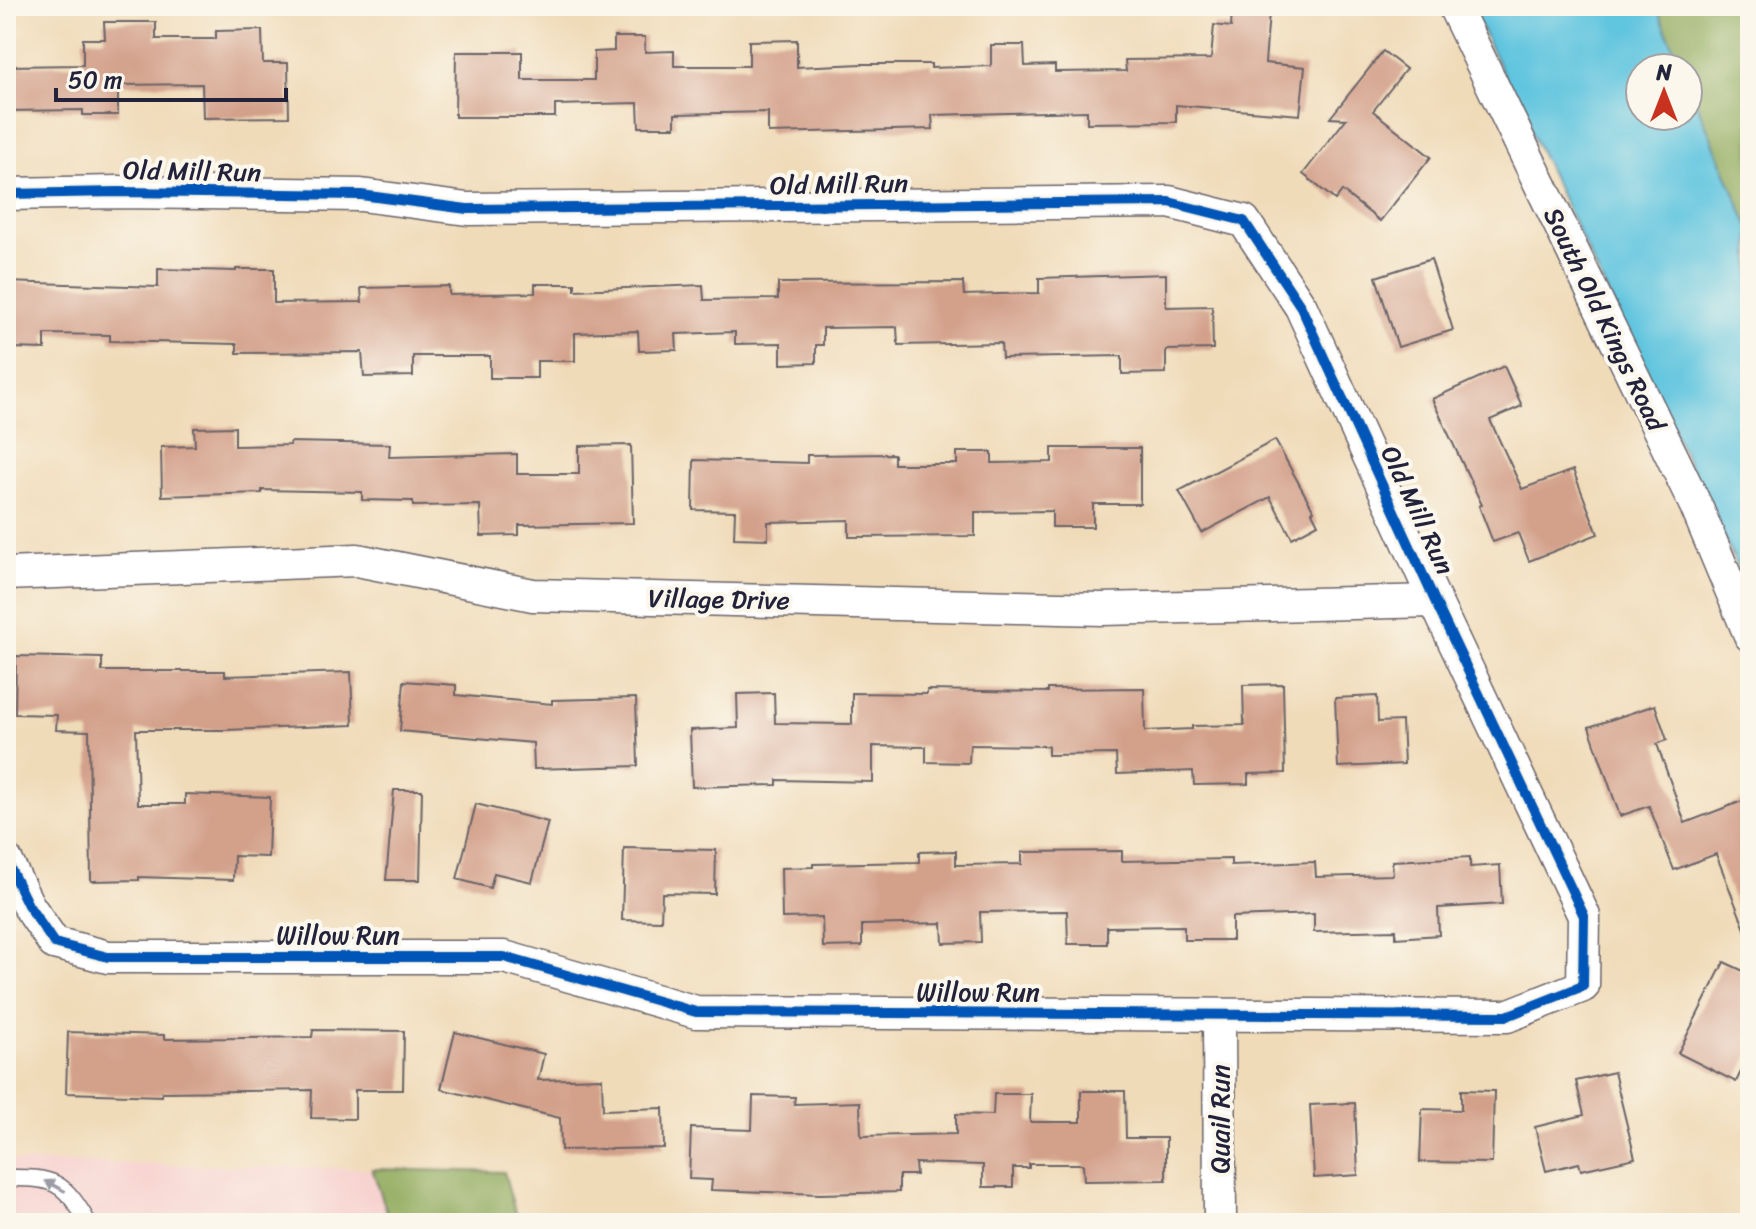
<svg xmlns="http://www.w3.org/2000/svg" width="1756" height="1229" font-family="Sriracha,sans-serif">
<rect width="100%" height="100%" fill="#fbf7ec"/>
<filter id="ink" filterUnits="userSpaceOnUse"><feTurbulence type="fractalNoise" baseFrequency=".0125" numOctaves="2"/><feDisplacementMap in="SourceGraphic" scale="16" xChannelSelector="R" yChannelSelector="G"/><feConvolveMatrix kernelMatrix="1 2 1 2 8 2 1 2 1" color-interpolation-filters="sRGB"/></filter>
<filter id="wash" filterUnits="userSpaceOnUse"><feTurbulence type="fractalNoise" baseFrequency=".006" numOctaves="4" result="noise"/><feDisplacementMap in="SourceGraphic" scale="32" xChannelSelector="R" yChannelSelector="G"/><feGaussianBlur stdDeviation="1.8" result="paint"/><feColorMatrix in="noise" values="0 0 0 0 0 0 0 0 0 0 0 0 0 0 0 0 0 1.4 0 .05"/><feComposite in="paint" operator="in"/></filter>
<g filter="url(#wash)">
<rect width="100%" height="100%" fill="#f0dbb9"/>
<!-- built -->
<path fill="#f7d0ce" d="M6 1161 372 1169 391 1223H6Z"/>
<!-- forest -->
<g fill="#92ac5e" stroke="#5a674c" stroke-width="2">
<path d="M1656 6H1750V230L1688 83V68H1682Z"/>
<path d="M372 1169 504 1172 518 1223H391Z"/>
</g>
<!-- water -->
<path fill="#61c5df" stroke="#42748d" stroke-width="2" d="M1471 6H1656L1682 68H1640V116H1688V83L1750 230V588L1747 586Z"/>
<g id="blocks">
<!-- building -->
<g fill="#d3a08a">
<path d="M1232 10 1269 13 1265 63 1305 67 1300 115 1176 105V122L1087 123V111L932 115 933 129 768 133V112L675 114V127H639L638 103 555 105V117H455L456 52H522V80H594V52L614 51V37H645V52L674 51V66H749V41L797 40V67L862 64H931V68L991 66V45H1024L1025 66 1055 65V72L1126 71 1125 60 1211 59 1214 25 1231 27Z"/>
<path d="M104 22H156V39H216V31L262 30 263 63H288L289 117 203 118 202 84 118 85V115H83V110L6 111V66L83 65V39H105Z"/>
<path d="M1383 51 1406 69 1373 111 1431 157 1380 221 1342 191 1335 200 1303 174 1346 119 1330 118Z"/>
<path d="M1431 259 1453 330 1398 347 1376 277Z"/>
<path d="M158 269 236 271V269H274V303L362 302 361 288 449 286V295L535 293V284H575V290L703 285 704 300 778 299V283L963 282 964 295 1039 293V278L1166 274V307L1212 306 1213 349 1166 350V373L1122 374V356L1002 358 1001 343 898 345 897 327 823 328V345H816V363L781 364V343L735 344V332L676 334 677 350 639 351 638 331 575 333V361H537V378H490V356H413V376L364 377 362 352 237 353V344L110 341V335L45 334V349L12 348V333H6V282L158 287Z"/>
<path d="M1504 366 1522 406 1490 420 1522 489 1573 470 1598 534 1529 561 1518 533 1493 542 1479 506 1482 505 1432 399Z"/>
<path d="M235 427V446L290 445V442L390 444 389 457 517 454V474H579V446L631 445 633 523 519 525V535L481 536 480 505 413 506V501L362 500V492L262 490V493L162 496 161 447 195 446 194 428Z"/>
<path d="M1275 440 1314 511 1312 512 1318 524 1292 538 1270 497 1202 533 1179 491Z"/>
<path d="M1052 448H1140V504H1093V527H1052V511L975 512V536L849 537V520L768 522V539L734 538 735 511 693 510 694 460 807 463V455L894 454V464H957V452H992V463L1052 462Z"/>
<path d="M16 656 102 658V671H225V676L351 672 353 725 225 730H136L138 804H185V794L270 797 268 857 234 856 233 880 139 877V880L91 881 89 731 56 730 57 715 15 714Z"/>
<path d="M404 681 456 685V695L552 704V700L636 698 638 766 534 769 533 743 400 731Z"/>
<path d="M1283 684 1285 773 1248 774V784L1194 785 1193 771 1117 774 1116 754 1048 755V746L970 745 969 763 926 762V747L873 746V782L777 780V785L692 787 690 730 738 728 737 694 774 693 775 723 852 724V693L927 694V690L1048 692V689L1144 688 1145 731 1192 729V726L1244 725 1243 685Z"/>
<path d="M1377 696 1378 722 1402 721 1404 764 1338 767 1335 698Z"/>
<path d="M1655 705 1667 740 1657 744 1685 823 1750 798V937H1748L1716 854 1674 870 1649 806 1620 816 1589 727Z"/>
<path d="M394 790H422L420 880H386Z"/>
<path d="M476 804 548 822 532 882 494 873 490 888 457 879Z"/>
<path d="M624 848 716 850 715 894 662 893 661 921 622 920Z"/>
<path d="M956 851V865L1022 864V852L1122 851V861L1231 859V865L1315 862 1316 877 1393 875 1392 861 1470 857V867L1500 865 1502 904 1438 908 1439 935 1396 938V930L1314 932V914L1232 917V940H1184V926L1107 927V944H1068L1067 911 980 912 981 942 943 943 942 923 862 925V946L823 947 822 917 782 918 781 868 813 867V864L919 862V852Z"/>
<path d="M1724 962 1750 974V1053L1736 1082 1678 1053Z"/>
<path d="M313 1030 404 1031 403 1090H355V1119L311 1118 312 1090 162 1092V1096L66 1093 68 1032 164 1035V1039L312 1037Z"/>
<path d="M455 1032 544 1054 538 1080 602 1078 603 1110 663 1108 664 1148 561 1150 560 1118 441 1089Z"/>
<path d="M1614 1072 1635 1158 1581 1170 1579 1163 1546 1171 1535 1127 1584 1115 1576 1081Z"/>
<path d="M1461 1090 1494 1091 1492 1163 1420 1162 1422 1109 1461 1110Z"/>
<path d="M1081 1091H1125L1126 1138H1166V1180L1084 1181 1083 1164H1029V1168H1013V1187H983V1165L915 1163 916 1175H899V1192L820 1194 711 1190 712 1180 689 1179 691 1128 752 1130 753 1096 795 1097 794 1104 860 1102 861 1136 956 1134V1114L993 1115 994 1094H1031L1030 1122H1081Z"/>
<path d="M1355 1103 1358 1175 1314 1178 1310 1105Z"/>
</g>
</g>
</g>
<g filter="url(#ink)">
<use href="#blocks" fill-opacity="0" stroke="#6a6367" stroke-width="2"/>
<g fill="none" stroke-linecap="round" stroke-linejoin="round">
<!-- service casing -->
<g stroke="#6a6367" stroke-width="19">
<path id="service" d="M6 1178C54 1177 64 1181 88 1223"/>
</g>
<!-- minor casing -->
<g stroke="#6a6367" stroke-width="35">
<g id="minor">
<path d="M1454 6 1696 506 1750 635"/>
<path d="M6 194 118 192 361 195 467 209 1169 202 1244 221 1301 307 1435 601 1584 916 1583 986 1507 1016 696 1012 504 957H108L54 943 28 905 6 860"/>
<path d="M6 574 357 560 533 595 1102 609 1435 601"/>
<path d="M1219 1016 1220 1223"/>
</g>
</g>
<!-- service -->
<use href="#service" stroke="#fff" stroke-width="16"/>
<!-- minor -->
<use href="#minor" stroke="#fff" stroke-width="32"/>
<!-- cycleway casing -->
<g stroke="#fbf7ec" stroke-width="15">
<path id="cycleway" d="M6 194 118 192 361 195 467 209 1169 202 1244 221 1301 307 1435 601 1584 916 1583 986 1507 1016 696 1012 504 957H108L54 943 28 905 6 860"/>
</g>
<!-- cycleway -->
<use href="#cycleway" stroke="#0057b8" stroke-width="10"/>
</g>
<!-- one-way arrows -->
<defs><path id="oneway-solid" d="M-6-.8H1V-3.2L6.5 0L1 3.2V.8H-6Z" transform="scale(2)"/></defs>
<use fill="#9c9ca7" href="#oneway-solid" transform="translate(55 1186) rotate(-152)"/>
</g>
<g text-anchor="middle" stroke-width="8" stroke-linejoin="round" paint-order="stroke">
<!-- street labels -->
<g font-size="26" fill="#22223b" stroke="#fbf7ec">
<text transform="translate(192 171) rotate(1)" y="9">Old Mill Run</text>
<text transform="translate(839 184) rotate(-1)" y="9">Old Mill Run</text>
<text transform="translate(1605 319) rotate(64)" y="9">South Old Kings Road</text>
<text transform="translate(1418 510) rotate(65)" y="9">Old Mill Run</text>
<text transform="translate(719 599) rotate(1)" y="9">Village Drive</text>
<text x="338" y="944">Willow Run</text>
<text x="978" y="1001">Willow Run</text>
<text transform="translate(1220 1119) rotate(-90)" y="9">Quail Run</text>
</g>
</g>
<!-- margin -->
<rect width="1756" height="1229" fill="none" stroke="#fbf7ec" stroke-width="32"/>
<!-- north arrow -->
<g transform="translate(1664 92)"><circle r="38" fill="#fbf7ec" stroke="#a4a2a5" stroke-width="2"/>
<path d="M0-6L14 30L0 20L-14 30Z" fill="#c8321e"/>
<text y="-12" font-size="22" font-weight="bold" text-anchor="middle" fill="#22223b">N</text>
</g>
<!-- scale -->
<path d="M56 88v12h230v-12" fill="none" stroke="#22223b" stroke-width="4"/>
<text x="68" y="88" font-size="24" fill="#22223b" stroke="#fbf7ec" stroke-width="6" paint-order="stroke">50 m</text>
</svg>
